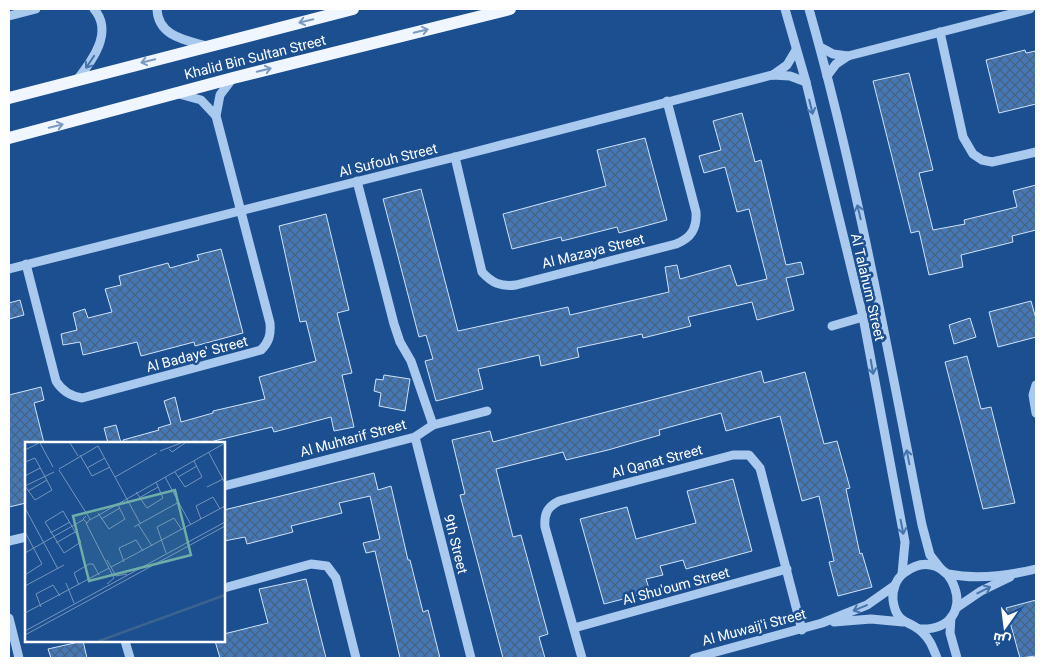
<svg xmlns="http://www.w3.org/2000/svg" width="1045" height="667" font-family="Roboto,Cairo,sans-serif">
<defs>
<pattern id="building-cross-hatch" width="8" height="8" patternUnits="userSpaceOnUse" patternTransform="scale(1.25)"><rect width="8" height="8" fill="#4478b7"/><path d="M0 0l8 8M0 8l8-8" fill="none" stroke="#486282"/></pattern>
</defs>
<rect width="100%" height="100%" fill="#1b4f8f"/>
<!-- building -->
<g fill="url(#building-cross-hatch)" stroke="#cfe3fa">
<path d="M1025 50 1026 53 1036 51V104L999 113 986 60Z"/>
<path d="M909 73 933 170 919 173 933 230 965 224 964 220 1017 207 1013 191 1036 185V230L1012 236 1013 242 961 255 963 267 929 275 919 231 911 233 873 81Z"/>
<path d="M742 113 755 162 761 160 786 265 801 262 804 274 786 278 794 310 757 320 752 302 688 317 691 326 643 338 642 334 577 348 579 357 541 366 539 355 478 369 483 389 436 401 425 361 433 359 426 335 419 337 383 199 421 189 458 331 568 307 570 315 669 292 665 267 677 265 680 279 730 265 737 286 767 279 749 209 737 212 725 167 704 173 699 156 721 150 713 121Z"/>
<path d="M645 138 667 220 619 233 617 227 562 241 561 237 512 249 503 214 606 186 597 150Z"/>
<path d="M326 214 349 310 337 313 352 373 342 375 354 427 334 431 331 417 274 432 272 427 214 441V443H124L123 440 159 430 158 428 171 424 164 401 175 397 181 422 213 413V411L265 399 259 377 316 361 306 321 300 322 279 226Z"/>
<path d="M221 249 243 333 195 346 194 342 141 356 137 342 83 355 80 342 63 345 61 334 77 330 73 313 85 309 88 318 112 312 105 289 121 285 119 276 168 263 170 268 199 260 197 255Z"/>
<path d="M20 300 24 315 9 319V303Z"/>
<path d="M1031 301 1036 319V337L998 347 989 312Z"/>
<path d="M970 318 976 337 954 344 949 325Z"/>
<path d="M967 356 981 409 991 407 1015 503 983 509 945 362Z"/>
<path d="M761 371 764 383 805 372 824 444 837 441 850 488 846 489 860 554 862 553 872 587 838 596 829 562 834 561 819 496 802 501 780 416 726 431 721 413 659 430 660 435 608 450 566 460 563 452 496 469 513 537 521 535 548 634 539 637 545 658H503L460 495 465 494 452 440 490 431 493 442Z"/>
<path d="M384 375 410 379 405 411 379 406 381 393 374 391 376 379 383 380Z"/>
<path d="M41 387 44 400 34 403 44 443H26V503L9 507V395Z"/>
<path d="M116 425 121 443H108L104 428Z"/>
<path d="M374 473 378 490 391 486 408 560H410L423 612 428 610 440 658H400L375 551 366 553 363 543 380 539 370 496 339 503 342 513 291 526 293 532 247 544 245 537 224 541V510Z"/>
<path d="M733 479 752 551 686 569 683 560 660 566 663 575 646 579 650 592 604 604 580 519 627 507 636 539 696 523 687 491Z"/>
<path d="M306 579 326 658H220L215 641H224V634L268 623 259 589Z"/>
<path d="M1036 600V656L1020 658 1006 608Z"/>
<path d="M83 641 87 658H51L48 649Z"/>
</g>
<g fill="none" stroke-linecap="round" stroke-linejoin="round">
<!-- minor -->
<g stroke="#a9c9ee" stroke-width="9">
<path d="M157 9C158 36 185 40 206 46"/>
<path d="M785 9 806 82 863 317 905 542 902 574"/>
<path d="M809 9C857 178 888 352 922 525L930 555 941 569"/>
<path d="M9 16 36 9"/>
<path d="M940 32 963 137 973 154 982 160 992 162 1036 152"/>
<path d="M820 47 833 54 848 56"/>
<path d="M773 75 787 65 796 50"/>
<path d="M827 76 836 64 848 56 1030 9"/>
<path d="M77 80C92 61 114 32 94 9"/>
<path d="M179 94 201 100 216 116"/>
<path d="M455 157 482 272C492 283 501 287 516 285L676 244C691 238 697 229 696 212L667 101"/>
<path d="M357 181 394 324 400 342 411 361 433 425"/>
<path d="M26 264 56 381C62 391 70 396 82 398L261 350C269 342 271 335 270 323L216 116 220 95 232 79"/>
<path d="M9 269 455 157 772 75 790 76 806 82"/>
<path d="M832 326 863 317"/>
<path d="M1036 385 1033 395 1036 413"/>
<path d="M415 437 471 658"/>
<path d="M224 486 415 437 433 425 487 411"/>
<path d="M9 541 26 537"/>
<path d="M948 574C978 580 1007 576 1036 569"/>
<path d="M224 588 311 564 327 566 336 578 356 658"/>
<path d="M956 608 981 591 1010 577"/>
<path d="M951 617 950 633 957 658"/>
<path d="M9 618 19 658"/>
<path d="M834 622 871 619 903 622"/>
<path d="M574 628 787 569"/>
<path d="M920 629C987 631 951 536 904 573 896 579 892 590 893 600 896 625 910 620 922 632 930 639 933 648 937 658"/>
<path d="M125 641 130 658"/>
<path d="M582 658 545 527C544 514 547 507 559 501L733 455H749L760 468 802 630"/>
<path d="M694 658 822 623 867 605 894 586"/>
</g>
<!-- major -->
<g stroke="#f0f6ff" stroke-width="12">
<path d="M9 98 353 9"/>
<path d="M9 138 233 78 510 9"/>
</g>
</g>
<!-- one-way arrows -->
<defs><path id="oneway-shaft" d="M-6 0H5M1.5-3L5.5 0L1.5 3" fill="none" stroke-width="1.6" stroke-linecap="round" stroke-linejoin="round" transform="scale(1.25)"/></defs>
<g stroke="#7b9ac1">
<use href="#oneway-shaft" transform="translate(306 21) rotate(166)"/>
<use href="#oneway-shaft" transform="translate(421 31) rotate(-14)"/>
<use href="#oneway-shaft" transform="translate(148 61) rotate(166)"/>
<use href="#oneway-shaft" transform="translate(264 70) rotate(-14)"/>
<use href="#oneway-shaft" transform="translate(56 126) rotate(-14)"/>
</g>
<g stroke="#4674ac">
<use href="#oneway-shaft" transform="translate(90 62) rotate(124)"/>
<use href="#oneway-shaft" transform="translate(811 107) rotate(76)"/>
<use href="#oneway-shaft" transform="translate(859 212) rotate(-103)"/>
<use href="#oneway-shaft" transform="translate(872 367) rotate(80)"/>
<use href="#oneway-shaft" transform="translate(908 457) rotate(-101)"/>
<use href="#oneway-shaft" transform="translate(902 527) rotate(79)"/>
<use href="#oneway-shaft" transform="translate(984 590) rotate(-27)"/>
<use href="#oneway-shaft" transform="translate(860 608) rotate(157)"/>
</g>
<g text-anchor="middle" stroke-width="5" stroke-linejoin="round" paint-order="stroke">
<!-- street labels -->
<g font-size="14" fill="#fff" stroke="#1b4f8f">
<text transform="translate(255 57) rotate(-14)" y="5">Khalid Bin Sultan Street</text>
<text transform="translate(388 160) rotate(-14)" y="5">Al Sufouh Street</text>
<text transform="translate(593 251) rotate(-14)" y="5">Al Mazaya Street</text>
<text transform="translate(868 287) rotate(77)" y="5">Al Talahum Street</text>
<text transform="translate(197 354) rotate(-15)" y="5">Al Badaye' Street</text>
<text transform="translate(353 438) rotate(-15)" y="5">Al Muhtarif Street</text>
<text transform="translate(657 461) rotate(-15)" y="5">Al Qanat Street</text>
<text transform="translate(456 544) rotate(76)" y="5">9th Street</text>
<text transform="translate(676 586) rotate(-15)" y="5">Al Shu'oum Street</text>
<text transform="translate(754 627) rotate(-15)" y="5">Al Muwaij'i Street</text>
</g>
</g>
<!-- overview -->
<g transform="translate(25 442)">
<rect width="200" height="200" fill="#1b4f8f"/>
<path fill="none" stroke="#3c6290" stroke-width="2.5" d="M74 199 200 153"/>
<path fill="none" stroke="#7695bc" stroke-width="1" d="M15 1 28 25M45 1 53 14M144 7 147 10 160 1M0 8 14 1M135 9 156 1M184 11 200 41M55 13 67 34 85 25M0 20 10 16 27 48 10 58 0 44M62 26 80 16M34 27 73 4 115 81M34 28 65 77 62 81 58 77 61 74M150 30 160 45 177 35 169 19M0 34 15 26M90 35 132 11M140 35 166 83M153 35 172 24M0 44 29 30M182 45 198 37M3 49 22 38M111 50 122 66 138 56 131 40M114 56 133 45M0 66 33 127M38 69 56 100 39 111 20 80ZM73 71 84 87 100 77 92 61M76 77 95 66M176 77 171 64 188 55 195 67M65 78 200 1M61 81 89 136 82 142M113 82 127 104M109 85 154 60M0 90 17 122 0 133M25 91 45 80M31 101 50 90M0 111 58 78M141 111 132 85 149 76 157 88M82 118 91 134 102 132M99 120 94 106 111 98 118 109M86 125 200 64M41 141 49 161M54 143 49 131 64 122H68L74 133M0 144 39 123M16 165 11 152 28 143 35 154M0 171 84 126M0 189 200 80M0 193 200 84"/>
<path fill="#6fada8" fill-opacity="0.15" stroke="#6fada8" stroke-width="2.5" d="M150 48 166 113 64 139 48 74Z"/>
<rect width="200" height="200" fill="none" stroke="#fff" stroke-width="2.5"/>
</g>
<!-- border -->
<rect width="1045" height="667" fill="none" stroke="#ffffff" stroke-width="20"/>
<!-- north arrow -->
<g transform="translate(1005 627) rotate(194)" stroke="#1b4f8f" stroke-width="4" paint-order="stroke">
<path d="M0-4L9 19L0 12L-9 19Z" fill="#ffffff"/>
<text y="-8" font-size="14" font-weight="bold" text-anchor="middle" fill="#ffffff">ش</text>
</g>
</svg>
